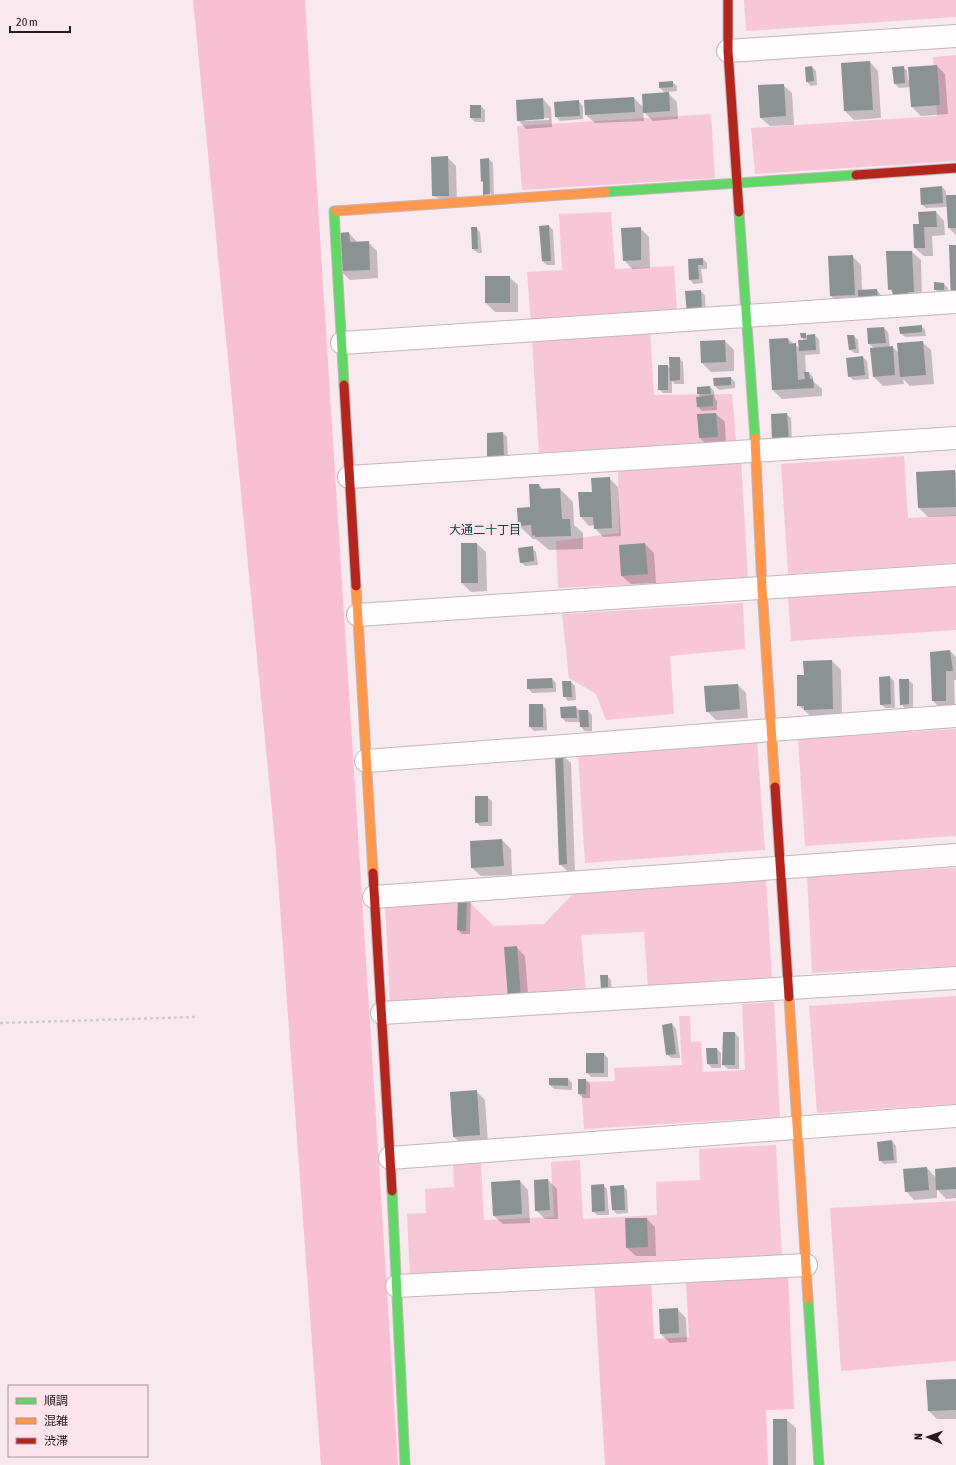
<svg xmlns="http://www.w3.org/2000/svg" width="956" height="1465" font-family="'Asap Condensed','Noto Sans JP',sans-serif">
<rect width="100%" height="100%" fill="#f7e9ed"/>
<!-- green -->
<g fill="#f7c7d7">
<path d="M744 0H956V17L746 31Z"/>
<path d="M956 55V161L755 174 751 128 937 116 933 57Z"/>
<path d="M711 114 715 178 522 190 517 126Z"/>
<path d="M611 212 615 269 674 266 677 310 531 323 527 272 562 270 559 214Z"/>
<path d="M650 330 654 395 732 394 736 441 539 455 532 338Z"/>
<path d="M904 456 908 518 956 515V563L788 574 781 464Z"/>
<path d="M741 458 748 579 558 588 556 541 619 533 618 470Z"/>
<path d="M956 586V630L791 641 788 597Z"/>
<path d="M743 603 745 649 670 656 674 714 606 720 596 694 569 678 562 614Z"/>
<path d="M956 729V836L805 846 798 739Z"/>
<path d="M757 741 765 850 585 863 578 754Z"/>
<path d="M956 868V966L812 973 807 875Z"/>
<path d="M766 878 772 979 648 988 644 932 581 935 586 992 390 1003 385 901 465 898 494 926 544 924 575 892Z"/>
<path d="M956 996V1104L817 1113 809 1006Z"/>
<path d="M774 1002 780 1117 584 1129 581 1082 615 1081 614 1068 682 1065 679 1016H690L691 1042 701 1041 703 1072 745 1070 742 1004Z"/>
<path d="M776 1145 782 1257 410 1277 407 1214 426 1213 425 1189 454 1187 453 1164 481 1163 484 1220 554 1217 551 1162 580 1160 583 1219 657 1215 656 1182 700 1180 699 1149Z"/>
<path d="M956 1201V1361L841 1371 830 1208Z"/>
</g>
<!-- forest -->
<g fill="#f9bfd2">
<path d="M193 0H305L398 1465H321L276 852Z"/>
<path d="M788 1276 794 1409 766 1410 768 1465H605L594 1281 651 1279 654 1339 689 1337 686 1281Z"/>
</g>
<!-- shadow -->
<g fill="#0003" fill-rule="evenodd">
<path d="M870 62 878 71 881 118 854 120 845 111Z"/>
<path d="M937 66 945 74 948 114 921 116 912 107 911 87 899 88 895 84 903 67 907 71 908 80Z"/>
<path d="M812 67 816 71 817 85 811 86 807 82Z"/>
<path d="M672 82 677 86V91L667 92 677 102 678 119 653 121 643 111 644 121 595 123 586 115 634 98 644 108 666 94 660 88Z"/>
<path d="M783 85 792 93 794 125 770 126 761 118Z"/>
<path d="M543 99 551 108 552 127 526 129 518 120ZM549 118V120L525 121V119Z"/>
<path d="M578 101 583 106V119L560 121 556 117Z"/>
<path d="M481 106 485 110V122H475L471 118Z"/>
<path d="M447 157 456 166 457 204 433 196Z"/>
<path d="M489 159 493 163 494 198 482 181Z"/>
<path d="M942 187 946 191V196H956V235L949 228 947 207 926 208 922 204Z"/>
<path d="M936 212 944 221 945 235 932 236 933 256H924L915 248 920 225Z"/>
<path d="M549 226 553 230 555 265H547L542 261 541 227Z"/>
<path d="M476 228 480 232 482 253H478L473 249Z"/>
<path d="M640 228 649 237 650 268 632 269 624 260Z"/>
<path d="M349 233 358 243 368 242 377 251 378 278 350 280 341 271Z"/>
<path d="M912 252 921 260 922 301 894 294 889 289Z"/>
<path d="M852 256 861 265 862 291 877 290 881 295 882 310 839 304 831 296Z"/>
<path d="M703 259 707 263V269H701L703 283 694 284 690 280 689 260Z"/>
<path d="M486 277H509L518 285V312H495L486 303Z"/>
<path d="M944 284 948 288V294L939 293 935 289Z"/>
<path d="M701 291 705 296 706 318 692 319Z"/>
<path d="M921 326 925 330 926 336 905 337 901 333Z"/>
<path d="M884 328 888 332 890 348 893 347 899 354 922 342 931 350 934 384 910 386 903 379 904 384 883 386 874 377 875 349 869 344Z"/>
<path d="M805 334 807 336 815 335 819 340 820 354 805 355 806 373H809L813 377V381L822 389V396L782 399 773 390 770 340 788 339 799 348 805 341 802 338Z"/>
<path d="M854 336 858 340 859 353H854L850 349Z"/>
<path d="M725 341 734 350V371L711 372 702 363 701 342Z"/>
<path d="M863 357 867 361 869 379 853 380 849 376Z"/>
<path d="M679 358 683 362 684 384H675L672 381V393H663L659 389 667 366 671 369Z"/>
<path d="M731 378 735 382V388L719 390 715 386Z"/>
<path d="M710 387 714 391 715 399 717 401V410L702 411 698 407 701 397 698 394Z"/>
<path d="M716 414 725 422 726 446H708L700 438Z"/>
<path d="M786 414 791 418 792 444 772 415Z"/>
<path d="M503 433 507 437 508 459 493 460 488 456Z"/>
<path d="M954 471 956 473V516L928 517 919 508Z"/>
<path d="M609 478 618 487 621 536 603 537 595 528V525L589 526 581 517 593 493Z"/>
<path d="M539 485 544 490 560 489 573 502 574 525 583 533V549L549 550 536 539H533L519 526 531 508Z"/>
<path d="M462 544H477L486 552 487 591 471 592 462 583Z"/>
<path d="M645 544 654 553 656 583 631 584 622 576Z"/>
<path d="M532 548 536 552 538 565 525 566 521 562Z"/>
<path d="M950 651 956 657V680H954L955 709H941L933 701Z"/>
<path d="M832 661 841 670 842 718 814 719 798 705 805 676Z"/>
<path d="M890 677 894 681 895 708H885L881 704 880 678Z"/>
<path d="M552 679 556 683V692L532 693 528 688Z"/>
<path d="M908 680 913 684V708H905L901 704Z"/>
<path d="M571 682 575 686 576 700 568 701 564 696Z"/>
<path d="M738 685 746 693 748 718 716 720 707 711Z"/>
<path d="M542 705 546 709 547 730 534 731 530 727Z"/>
<path d="M576 707 580 711H588L592 715V731H585L581 727V722H566L562 718Z"/>
<path d="M562 755 571 763 575 872 569 873 560 864Z"/>
<path d="M487 797 492 801V826H480L476 822Z"/>
<path d="M502 840 511 849 512 875 481 876 472 868Z"/>
<path d="M459 896 471 900 470 934H462L458 930Z"/>
<path d="M516 947 525 956 529 1006 518 1007Z"/>
<path d="M607 976 611 980 612 993H606Z"/>
<path d="M672 1024 676 1029 680 1058H671L667 1054Z"/>
<path d="M735 1033 739 1038V1069H728L723 1065Z"/>
<path d="M708 1049H717L721 1053V1068H712L708 1064Z"/>
<path d="M587 1054H604L608 1058V1077H591L587 1073Z"/>
<path d="M568 1079 572 1083V1090L554 1089 550 1085Z"/>
<path d="M586 1080 590 1084V1098H583L579 1094Z"/>
<path d="M476 1091 485 1100 488 1144 463 1146 454 1137Z"/>
<path d="M892 1141 896 1146 897 1163 884 1164 879 1160Z"/>
<path d="M927 1168 936 1178 956 1168V1198L946 1199 937 1189V1198L914 1200 906 1191Z"/>
<path d="M548 1180 557 1189 558 1219H545L536 1210 535 1181Z"/>
<path d="M520 1181 528 1190 530 1223 503 1224 494 1216Z"/>
<path d="M603 1185 607 1189 609 1215H597L593 1211Z"/>
<path d="M623 1186 627 1190 628 1213 617 1214 613 1210Z"/>
<path d="M647 1219 655 1227 656 1256H636L627 1248Z"/>
<path d="M677 1309 686 1318 687 1342 670 1343 661 1334Z"/>
<path d="M956 1380V1419H937L929 1411Z"/>
<path d="M774 1420H787L796 1428V1465H774Z"/>
</g>
<!-- building -->
<g fill="#8b9292">
<path d="M870 61 873 110 844 111 841 63Z"/>
<path d="M937 65 940 105 911 107 908 67Z"/>
<path d="M812 66 814 81 806 82 805 67Z"/>
<path d="M904 66 905 83 894 84 892 67Z"/>
<path d="M673 81V87L659 88V82Z"/>
<path d="M784 84 786 116 760 118 758 85Z"/>
<path d="M669 92 670 111 643 113 642 94Z"/>
<path d="M634 97 635 112 585 115 584 100Z"/>
<path d="M543 98 544 119 517 121 516 100Z"/>
<path d="M579 100 580 116 555 117 554 102Z"/>
<rect x="470" y="105" width="11" height="13"/>
<path d="M448 156 449 196H432L431 157Z"/>
<path d="M489 158 490 194 483 195V181L481 182 480 159Z"/>
<path d="M942 186 943 203 921 205 920 188Z"/>
<path d="M946 195H956V228H948Z"/>
<path d="M936 211 937 227H924L925 248H914L913 224H919L918 212Z"/>
<path d="M549 225 551 261H542L539 226Z"/>
<path d="M471 227H477L478 249H472Z"/>
<path d="M641 227V260L623 261 621 228Z"/>
<path d="M349 232 350 242 369 241 370 270 340 271 339 233Z"/>
<path d="M949 245H956V303H951Z"/>
<path d="M886 251H912L914 292H908V297L893 298 892 289 888 290Z"/>
<path d="M853 255 855 295 830 296 828 256Z"/>
<path d="M703 258V265H698L699 279 689 280 688 259Z"/>
<rect x="485" y="276" width="25" height="27"/>
<path d="M934 282 944 283V290H934Z"/>
<path d="M877 289 878 306 858 307V290Z"/>
<path d="M701 290 702 314 687 315 685 291Z"/>
<path d="M922 325V332L900 334 899 327Z"/>
<path d="M884 327 886 343 868 344 867 328Z"/>
<path d="M800 333H806V338H801Z"/>
<path d="M815 334 816 350 799 351 798 340H807V335Z"/>
<path d="M847 335H854L856 349 849 350Z"/>
<path d="M788 338 789 344 796 343 798 380 805 379 804 372H809L810 379H813L814 388 772 390 769 339Z"/>
<path d="M725 340 726 362 701 363 700 341Z"/>
<path d="M923 341 926 375 900 377 897 343Z"/>
<path d="M893 346 895 375 873 377 870 348Z"/>
<path d="M863 356 865 375 848 377 846 358Z"/>
<path d="M669 357H680V380L670 381Z"/>
<rect x="658" y="365" width="10" height="25"/>
<path d="M731 377V385L714 386 713 378Z"/>
<path d="M710 386 711 394H697V387Z"/>
<path d="M713 395V406L697 407 696 397Z"/>
<path d="M716 413 718 437 699 438 697 414Z"/>
<path d="M787 413 789 440 772 441 771 414Z"/>
<path d="M503 432 504 456H487V433Z"/>
<path d="M955 470 956 507 918 508 916 472Z"/>
<path d="M610 477 612 528 594 529 593 517H580L578 492H592L591 478Z"/>
<path d="M529 484H539L540 489 560 488 562 519H570L571 536 535 537V535L532 536 531 525 518 526 517 508 530 507Z"/>
<path d="M461 543H477L478 583H461Z"/>
<path d="M645 543 648 574 621 576 619 545Z"/>
<path d="M533 546 534 561 520 563 518 548Z"/>
<path d="M950 650 953 671H946V701H932L930 652Z"/>
<path d="M832 660 833 709 804 710V706H797V675H804L803 661Z"/>
<path d="M890 676 891 704 880 705 879 677Z"/>
<path d="M552 678 553 688 527 689V679Z"/>
<path d="M899 679H909V704L900 705Z"/>
<path d="M562 681H571L572 697H563Z"/>
<path d="M738 684 740 709 706 712 704 686Z"/>
<rect x="529" y="704" width="14" height="23"/>
<path d="M576 706 577 718H561L560 707Z"/>
<path d="M579 710H588L589 727H580Z"/>
<path d="M555 754H563L567 864 559 865Z"/>
<path d="M475 796H488V822L475 823Z"/>
<path d="M502 839 504 866 471 868 470 841Z"/>
<path d="M458 895H467L466 931 457 930Z"/>
<path d="M517 946 521 997 508 998 504 947Z"/>
<path d="M600 975H608V989H601Z"/>
<path d="M672 1023 676 1054 666 1055 662 1025Z"/>
<path d="M723 1032H735V1065H722Z"/>
<path d="M706 1048H717L718 1064H707Z"/>
<rect x="586" y="1053" width="18" height="20"/>
<path d="M549 1078H568V1086L549 1085Z"/>
<rect x="578" y="1079" width="8" height="15"/>
<path d="M477 1090 480 1135 453 1137 450 1092Z"/>
<path d="M892 1140 894 1160 879 1161 877 1142Z"/>
<path d="M927 1167 929 1190 905 1192 903 1169Z"/>
<path d="M956 1167V1189L936 1190 935 1169Z"/>
<path d="M548 1179 550 1210 535 1211 534 1180Z"/>
<path d="M520 1180 522 1214 493 1216 491 1182Z"/>
<path d="M604 1184 605 1211 592 1212 591 1185Z"/>
<path d="M624 1185 625 1210H612L610 1186Z"/>
<path d="M625 1218H647L648 1247 626 1248Z"/>
<path d="M678 1308 679 1333 660 1334 659 1309Z"/>
<path d="M956 1379V1410L928 1411 926 1380Z"/>
<path d="M773 1419H787L788 1465H773Z"/>
</g>
<g fill="none" stroke-linecap="round" stroke-linejoin="round">
<!-- street casing -->
<g stroke="#c3b6ba" stroke-width="24">
<g id="street">
<path d="M728 51 956 36"/>
<path d="M342 343 956 302"/>
<path d="M349 477 956 438"/>
<path d="M358 615 956 575"/>
<path d="M366 761 956 716"/>
<path d="M374 897 956 855"/>
<path d="M382 1013 956 978"/>
<path d="M390 1158 956 1116"/>
<path d="M397 1286 806 1265"/>
</g>
</g>
<!-- fast casing -->
<g stroke="#c3b6ba" stroke-width="11">
<g id="fast">
<path d="M605 192 856 175"/>
<path d="M336 211H334L344 385"/>
<path d="M739 212 755 438"/>
<path d="M392 1191 405 1465"/>
<path d="M808 1299 819 1465"/>
</g>
</g>
<!-- slow casing -->
<g stroke="#c3b6ba" stroke-width="11">
<g id="slow">
<path d="M336 211 605 192"/>
<path d="M755 438 762 588 775 787"/>
<path d="M356 586 373 873"/>
<path d="M789 997 808 1299"/>
</g>
</g>
<!-- jam casing -->
<g stroke="#c3b6ba" stroke-width="11">
<g id="jam">
<path d="M728 0V51L739 212"/>
<path d="M856 175 956 168"/>
<path d="M344 385 356 586"/>
<path d="M775 787 789 997"/>
<path d="M373 873 392 1191"/>
</g>
</g>
<!-- path -->
<path stroke="#d0cccd" stroke-width="2.5" stroke-dasharray="3 3" stroke-linecap="butt" d="M0 1023 195 1017"/>
<!-- street -->
<use href="#street" stroke="#fefcfc" stroke-width="22"/>
<!-- fast -->
<use href="#fast" stroke="#63d668" stroke-width="9"/>
<!-- slow -->
<use href="#slow" stroke="#ff974d" stroke-width="9"/>
<!-- jam -->
<use href="#jam" stroke="#b3261e" stroke-width="9"/>
</g>
<g text-anchor="middle" stroke-width="4" stroke-linejoin="round" paint-order="stroke">
<!-- neighbourhood labels -->
<g font-size="12" fill="#08463d" stroke="#fde3eb">
<text x="485" y="534">大通二十丁目</text>
</g>
</g>
<!-- legend -->
<rect x="8" y="1385" width="140" height="72" fill="#fde3eb" stroke="#a69298"/>
<rect x="16" y="1398" width="20" height="6" fill="#63d668" stroke="#a69298"/>
<text x="44" y="1405" font-size="12" fill="#24191c">順調</text>
<rect x="16" y="1418" width="20" height="6" fill="#ff974d" stroke="#a69298"/>
<text x="44" y="1425" font-size="12" fill="#24191c">混雑</text>
<rect x="16" y="1438" width="20" height="6" fill="#b3261e" stroke="#a69298"/>
<text x="44" y="1445" font-size="12" fill="#24191c">渋滞</text>
<!-- north arrow -->
<g transform="translate(928 1437) rotate(272)" stroke="#fde3eb" stroke-width="3" paint-order="stroke">
<path d="M0-3L7 15L0 10L-7 15Z" fill="#24191c"/>
<text y="-6" font-size="11" font-weight="bold" text-anchor="middle" fill="#24191c">N</text>
</g>
<!-- scale -->
<path d="M10 26v6h60v-6" fill="none" stroke="#24191c" stroke-width="2"/>
<text x="16" y="26" font-size="12" fill="#24191c" stroke="#fde3eb" stroke-width="3" paint-order="stroke">20 m</text>
</svg>
